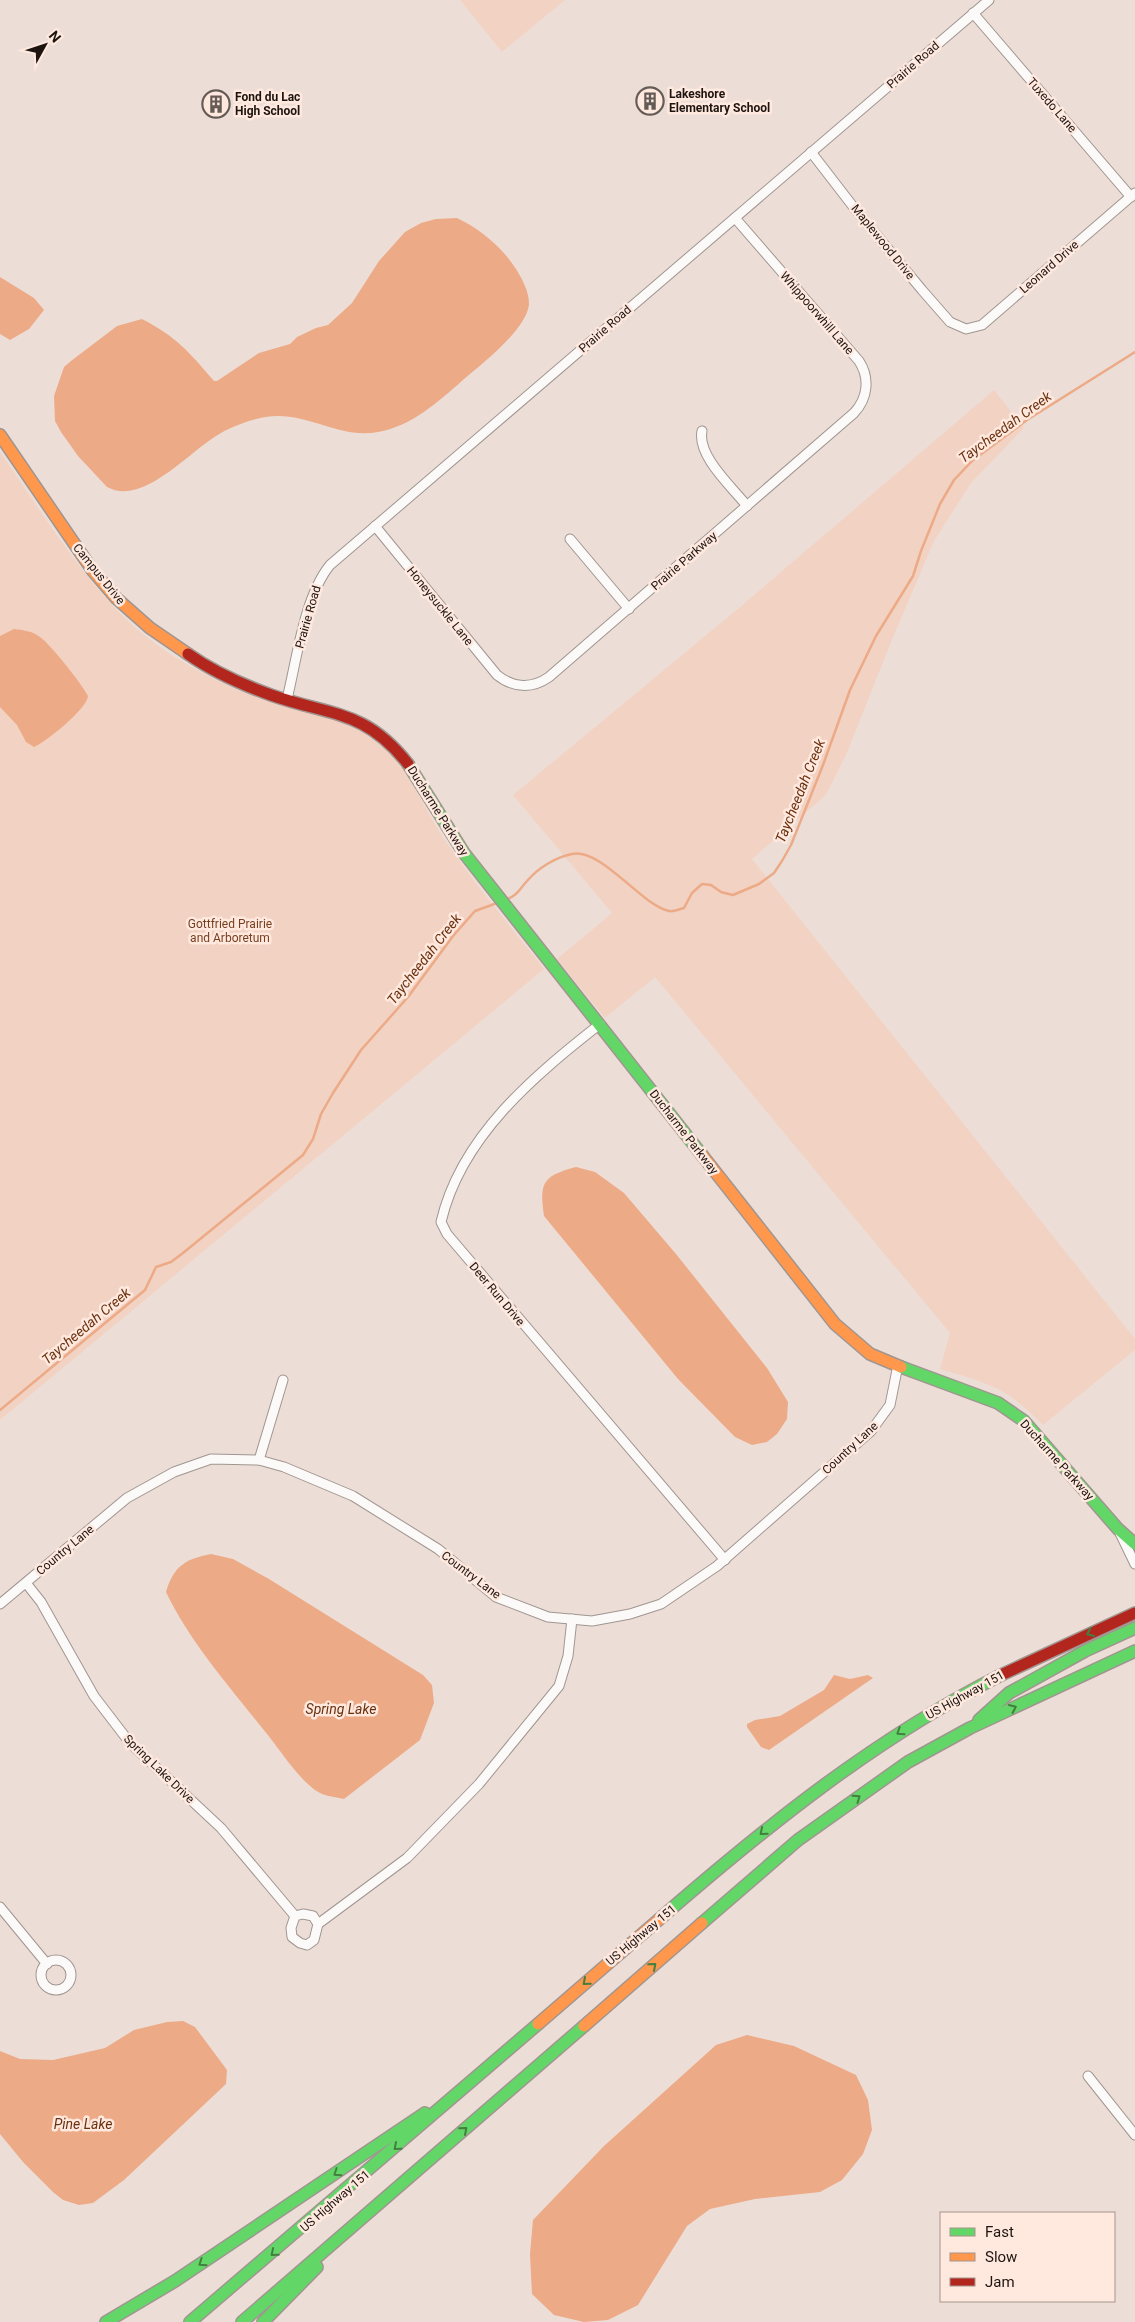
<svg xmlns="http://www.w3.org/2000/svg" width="1135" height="2322" font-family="Roboto,sans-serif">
<rect width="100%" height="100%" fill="#ecded7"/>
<!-- green -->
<g fill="#f2d2c2">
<path d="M460 0H565L502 52Z"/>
<path d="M994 390 1024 428 971 483 934 541 891 642 846 755 826 795 752 859 1135 1339V1350L1043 1425C1008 1388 988 1383 940 1369L950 1333 655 977 605 1018 557 959 612 913 513 795 739 608Z"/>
<path d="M0 452C36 504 70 559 113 606 146 642 193 671 238 690 284 710 339 711 379 744 411 770 425 813 449 846 478 889 513 929 544 969L0 1420Z"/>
</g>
<!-- water -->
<g fill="#ecaa87">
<path d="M457 218C480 229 502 247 516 269 522 279 529 291 529 304 527 329 482 364 463 380 438 402 412 426 378 432 335 440 302 406 256 419 245 422 231 427 221 433 191 449 144 507 107 487L78 456 61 432 55 421 54 396 64 367 71 361 117 326 142 319C177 337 189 352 214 381H217L259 353 290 344 297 337 316 328 328 325 352 303 379 261 405 232 421 223 436 219Z"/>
<path d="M0 277 34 298 44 310 29 329 10 340 0 334Z"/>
<path d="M14 629C23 630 32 631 40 637 52 646 81 683 88 696 87 709 46 742 34 747L26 742 17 725 0 707V636Z"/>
<path d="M576 1167 595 1172 624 1193 676 1254 767 1368 788 1402 787 1419 777 1434 767 1442 752 1445 735 1437 678 1379 544 1216C539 1182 543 1176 576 1167Z"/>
<path d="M211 1554 233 1559 269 1579 423 1675 432 1685 434 1703 420 1740 344 1799C334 1797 323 1796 315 1790 294 1774 280 1749 263 1729 229 1686 190 1642 166 1592 174 1566 185 1559 211 1554Z"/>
<path d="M834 1675 850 1679 868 1675 873 1678 769 1750 761 1747 747 1727V1724L755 1720 780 1716 824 1690Z"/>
<path d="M183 2021 195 2027 227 2070 226 2084 124 2180 93 2203 79 2205 63 2200 53 2192 23 2162 0 2134V2051L20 2059 53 2060 105 2048 134 2030 167 2022Z"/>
<path d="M747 2035 794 2046 856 2075 868 2100 872 2130 863 2154 842 2180 820 2192 755 2199 710 2209 687 2226 638 2305 608 2320 584 2322 554 2315 532 2294 530 2254 533 2220 604 2146 716 2045Z"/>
</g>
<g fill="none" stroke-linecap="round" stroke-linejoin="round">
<!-- stream -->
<g stroke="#ecaa87" stroke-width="2.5">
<path d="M505 900C518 895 518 891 527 881 538 868 556 857 572 854 602 848 642 906 669 911 674 912 679 909 684 908L692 893 702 884 711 885 721 892 733 895 759 884 774 873 782 861 791 845 823 765 850 690 876 636 913 576 921 551 940 504 954 480 972 461 1027 420 1135 352"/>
<path d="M0 1410 145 1290 156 1267 171 1262 183 1253 303 1155 313 1139 321 1114 333 1093 361 1050 408 997 453 936 475 911 500 902"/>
</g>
<!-- street casing -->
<g stroke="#a09590" stroke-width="11">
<g id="street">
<path d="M973 13 1131 197"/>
<path d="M811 152 855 209 922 290 950 322 966 329 982 325 1135 193"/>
<path d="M702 431C697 456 732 487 747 506"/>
<path d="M375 526 497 675C513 688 532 689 549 677L854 413C868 398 870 378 859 361L735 218"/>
<path d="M570 539 629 609"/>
<path d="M287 699C297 659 304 597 330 565L989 0"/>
<path d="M600 1024C534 1076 461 1136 441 1222L447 1234 725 1560"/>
<path d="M259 1460 283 1380"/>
<path d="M1120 1533 1135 1564"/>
<path d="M26 1583 41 1602 94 1696 130 1743 221 1828 295 1916"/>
<path d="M0 1604 127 1498 174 1472 211 1459 259 1460 284 1467 353 1496 438 1549 496 1597 548 1617 592 1621 630 1614 661 1604 717 1566 871 1431 890 1405 898 1365"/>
<path d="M0 1907 47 1964"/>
<path d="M303 1914 313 1916 318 1924 314 1940 307 1945 300 1943 292 1937 291 1928 295 1916Z"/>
<path d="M318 1924 407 1858 479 1784 559 1686 568 1656 572 1619"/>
<circle cx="56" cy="1975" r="15"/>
<path d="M1088 2076 1135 2135"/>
</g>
</g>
<!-- fast casing -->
<g stroke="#a09590" stroke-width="14">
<g id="fast">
<path d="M408 764 464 853 702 1155"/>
<path d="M901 1367 998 1403 1024 1421 1118 1529 1135 1544"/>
<path d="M979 1720 1009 1693 1085 1651 1135 1628"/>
<path d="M663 1916C768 1825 876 1738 1001 1675"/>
<path d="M702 1923 798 1840 908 1762 970 1728 1135 1651"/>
<path d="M106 2322 175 2281 425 2113"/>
<path d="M190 2322 538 2024"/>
<path d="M242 2322 584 2026"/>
<path d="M263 2322 317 2267"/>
</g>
</g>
<!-- slow casing -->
<g stroke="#a09590" stroke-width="14">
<g id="slow">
<path d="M0 435 93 571 116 598 150 628 188 654"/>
<path d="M702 1155 835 1324 870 1354 901 1367"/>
<path d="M538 2024 663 1916"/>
<path d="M584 2026 702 1923"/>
</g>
</g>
<!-- jam casing -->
<g stroke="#a09590" stroke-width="14">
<g id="jam">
<path d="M188 654C212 671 243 685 271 695 330 716 365 709 408 764"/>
<path d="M1001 1675 1135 1613"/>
</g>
</g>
<!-- street -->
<use href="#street" stroke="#fcfaf9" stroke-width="9"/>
<!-- fast -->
<use href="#fast" stroke="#63d668" stroke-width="11"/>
<!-- slow -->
<use href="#slow" stroke="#ff974d" stroke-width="11"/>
<!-- jam -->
<use href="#jam" stroke="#b3261e" stroke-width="11"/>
</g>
<!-- one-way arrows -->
<defs><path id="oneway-chevron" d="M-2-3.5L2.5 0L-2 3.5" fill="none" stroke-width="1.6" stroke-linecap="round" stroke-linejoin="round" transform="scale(1.25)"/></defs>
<g stroke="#447f40">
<use href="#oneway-chevron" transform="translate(1090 1633) rotate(156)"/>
<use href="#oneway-chevron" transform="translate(1013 1708) rotate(-25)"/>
<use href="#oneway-chevron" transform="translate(900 1732) rotate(147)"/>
<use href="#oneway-chevron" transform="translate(857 1798) rotate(-35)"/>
<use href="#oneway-chevron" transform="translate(763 1832) rotate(140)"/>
<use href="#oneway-chevron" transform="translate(653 1966) rotate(-41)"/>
<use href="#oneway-chevron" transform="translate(586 1982) rotate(139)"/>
<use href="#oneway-chevron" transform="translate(464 2130) rotate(-41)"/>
<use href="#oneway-chevron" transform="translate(397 2147) rotate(139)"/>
<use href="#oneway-chevron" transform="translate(337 2173) rotate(146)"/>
<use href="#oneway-chevron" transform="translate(274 2253) rotate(140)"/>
<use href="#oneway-chevron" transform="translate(202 2263) rotate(146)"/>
</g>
<!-- icons -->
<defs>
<g id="building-ring" transform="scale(1.4375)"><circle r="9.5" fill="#ffe9df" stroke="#655b56" stroke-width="1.5"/><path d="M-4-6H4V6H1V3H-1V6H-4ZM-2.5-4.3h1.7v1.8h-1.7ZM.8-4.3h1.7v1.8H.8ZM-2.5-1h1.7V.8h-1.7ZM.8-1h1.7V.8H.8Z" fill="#655b56"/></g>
</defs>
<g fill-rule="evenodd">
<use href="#building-ring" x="650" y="101"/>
<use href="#building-ring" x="216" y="104"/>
</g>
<g text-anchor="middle" stroke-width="5" stroke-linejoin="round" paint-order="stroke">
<!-- street labels -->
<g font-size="12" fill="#1d1410" stroke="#ffe9df">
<text transform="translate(913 65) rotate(-41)" y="4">Prairie Road</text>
<text transform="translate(1052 105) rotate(49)" y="4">Tuxedo Lane</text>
<text transform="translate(883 242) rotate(51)" y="4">Maplewood Drive</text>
<text transform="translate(1049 267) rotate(-41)" y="4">Leonard Drive</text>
<text transform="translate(817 313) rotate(49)" y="4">Whippoorwhill Lane</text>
<text transform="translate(605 329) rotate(-41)" y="4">Prairie Road</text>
<text transform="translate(684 561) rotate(-41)" y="4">Prairie Parkway</text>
<text transform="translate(99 574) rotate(51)" y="4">Campus Drive</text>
<text transform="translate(440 606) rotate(51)" y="4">Honeysuckle Lane</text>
<text transform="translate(308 617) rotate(-74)" y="4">Prairie Road</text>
<text transform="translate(438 811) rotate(58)" y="4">Ducharme Parkway</text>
<text transform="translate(684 1132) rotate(52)" y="4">Ducharme Parkway</text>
<text transform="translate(497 1294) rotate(50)" y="4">Deer Run Drive</text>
<text transform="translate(850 1448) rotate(-43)" y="4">Country Lane</text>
<text transform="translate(1057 1460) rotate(48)" y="4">Ducharme Parkway</text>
<text transform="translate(65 1550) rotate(-40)" y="4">Country Lane</text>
<text transform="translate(471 1575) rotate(37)" y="4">Country Lane</text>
<text transform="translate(965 1695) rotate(-29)" y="4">US Highway 151</text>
<text transform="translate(159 1769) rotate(44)" y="4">Spring Lake Drive</text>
<text transform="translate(641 1935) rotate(-40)" y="4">US Highway 151</text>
<text transform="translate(335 2201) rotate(-41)" y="4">US Highway 151</text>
</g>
<!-- poi labels -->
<g font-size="12" font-weight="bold" fill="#1d1410" stroke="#ffe9df" text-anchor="start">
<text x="669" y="98">Lakeshore<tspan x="669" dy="14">Elementary School</tspan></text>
<text x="235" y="101">Fond du Lac<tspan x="235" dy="14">High School</tspan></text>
</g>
<!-- park labels -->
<g font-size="12" fill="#783e1e" stroke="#ffe9df">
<text x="230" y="928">Gottfried Prairie<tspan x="230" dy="14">and Arboretum</tspan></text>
</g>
<!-- water labels -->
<g font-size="14" font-style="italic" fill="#69310f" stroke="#ffe9df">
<text transform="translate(1005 427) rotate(-36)" y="5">Taycheedah Creek</text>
<text transform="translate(800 791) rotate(-68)" y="5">Taycheedah Creek</text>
<text transform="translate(424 959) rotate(-52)" y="5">Taycheedah Creek</text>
<text transform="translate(86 1326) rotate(-40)" y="5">Taycheedah Creek</text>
<text x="341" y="1714">Spring Lake</text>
<text x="83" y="2129">Pine Lake</text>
</g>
</g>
<!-- legend -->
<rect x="940" y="2212" width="175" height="90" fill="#ffe9df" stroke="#a5948c"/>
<rect x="950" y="2228" width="25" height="8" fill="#63d668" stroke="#a5948c"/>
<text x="985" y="2237" font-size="15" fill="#1d1410">Fast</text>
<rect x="950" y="2253" width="25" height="8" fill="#ff974d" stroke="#a5948c"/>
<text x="985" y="2262" font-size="15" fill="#1d1410">Slow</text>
<rect x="950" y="2278" width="25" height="8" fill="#b3261e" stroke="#a5948c"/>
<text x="985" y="2287" font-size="15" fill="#1d1410">Jam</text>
<!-- north arrow -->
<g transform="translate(45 45) rotate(50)" stroke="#ffe9df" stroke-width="4" paint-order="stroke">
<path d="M0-4L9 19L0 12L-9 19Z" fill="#1d1410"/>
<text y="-8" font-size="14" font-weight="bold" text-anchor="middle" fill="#1d1410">N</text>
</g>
</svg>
